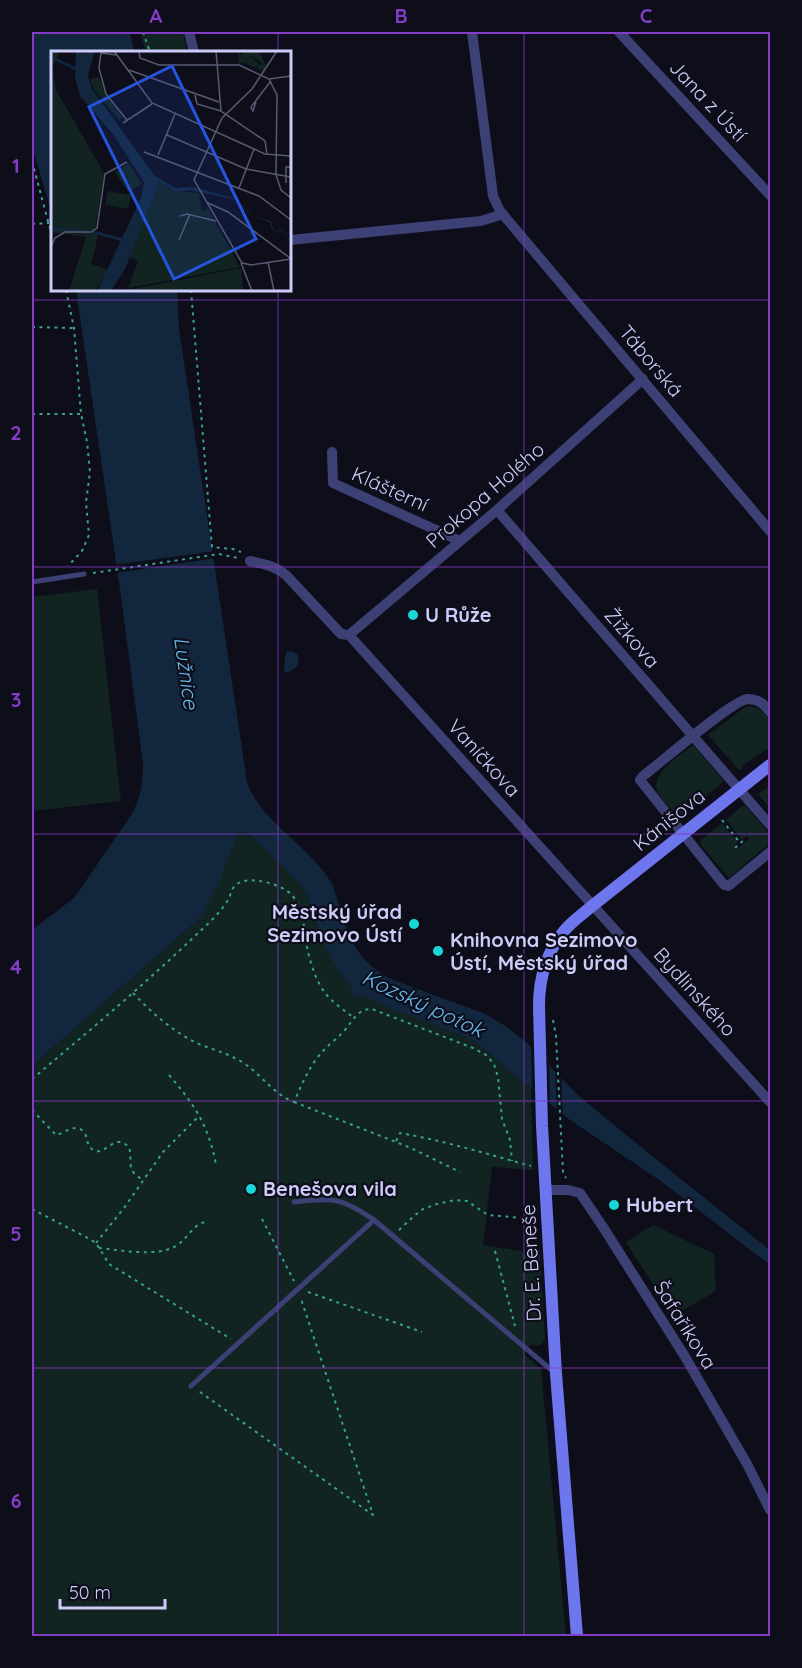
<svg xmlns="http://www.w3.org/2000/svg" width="802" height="1668" font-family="Quicksand,sans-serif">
<rect width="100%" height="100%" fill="#0e0d1a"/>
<!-- green -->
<g fill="#112421">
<path d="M140 32H183L187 52H146Z"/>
<path d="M97 589 121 801 32 811V597Z"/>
<path d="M751 706 758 708 770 719V747L742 766 743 768 739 770 708 735 745 707Z"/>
<path d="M693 745 724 781 680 818C673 810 663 802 658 792 648 775 681 754 693 745Z"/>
<path d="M770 785V808L758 794Z"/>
<path d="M742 806H746L770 835V843L729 878 701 845 700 841 722 823 738 843 734 847 735 850 749 839 747 836 742 840 726 820Z"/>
<path d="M245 832 253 837 301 885 307 894C318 927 326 961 352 986L349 992 357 999 362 994 470 1038 531 1088 533 1170 492 1167 483 1245 540 1254 545 1340 541 1345 536 1346 531 1344 524 1354 541 1369 566 1636H32V1066L201 917 236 837 238 833Z"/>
<path d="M653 1225 714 1254 716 1291 673 1316 626 1242Z"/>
</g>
<!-- water -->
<g fill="#12273e">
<path d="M32 32H129L135 52H52V214L32 146Z"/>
<path d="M76 290H177L179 329 247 782C261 823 310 845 332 884 348 927 348 958 393 980L483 1013 506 1026 529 1045 581 1098 667 1168 770 1250V1265L658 1179 570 1120 470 1038 380 1004 362 994 357 999 349 992 352 986C326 961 318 927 307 894L301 885 253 837 245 832 238 833 236 837 220 880 201 917 32 1066V930L74 898 132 814C141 796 143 784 143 764L121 596Z"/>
<path d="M291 651 297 654C301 666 297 668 286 673L284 670 285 657 287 652Z"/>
</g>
<!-- pier -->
<g fill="#0e0d1a">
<path d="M215 551 216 558 115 573 114 565Z"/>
<path d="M531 1044 549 1061 550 1108 532 1093Z"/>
<path d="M555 1067 561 1073 563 1118 557 1113Z"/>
</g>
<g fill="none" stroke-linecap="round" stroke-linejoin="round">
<!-- path -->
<g stroke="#39a091" stroke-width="2" stroke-dasharray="3 4.5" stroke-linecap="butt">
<path d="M143 32 150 52"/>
<path d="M32 161 52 236"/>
<path d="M32 224 49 223"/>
<path d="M66 290 74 328 81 414 87 442 90 472 86 502 89 535 82 551 68 566"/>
<path d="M191 290 212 547 233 549 241 552"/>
<path d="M32 327 74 328"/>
<path d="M32 414H81"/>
<path d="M93 573 219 554 238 558"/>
<path d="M722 820 740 843"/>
<path d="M735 848 746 838"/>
<path d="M133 993C152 1013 173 1032 199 1044 214 1050 229 1054 242 1062 261 1074 273 1094 294 1102 302 1084 310 1064 324 1050 330 1043 338 1038 344 1031 353 1021 357 1009 372 1009L473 1048 486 1055 494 1064 498 1077 502 1119 510 1140 512 1161"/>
<path d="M553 1020 556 1036 563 1172 566 1178"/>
<path d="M169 1075C194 1104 209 1126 216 1165"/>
<path d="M32 1079C88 1032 144 985 197 934 208 924 220 913 228 900 231 895 231 888 237 884 249 875 282 884 292 895 305 911 303 928 307 947 310 962 316 982 326 994 333 1003 344 1010 354 1018"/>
<path d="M294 1102 411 1148 460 1172"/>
<path d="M32 1110 56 1135C65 1133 75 1123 83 1131 89 1137 85 1147 95 1151 105 1154 114 1136 125 1144 134 1149 128 1162 132 1170 134 1175 139 1177 143 1180"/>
<path d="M396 1141 400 1133C445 1141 487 1154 531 1166"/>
<path d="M32 1209 86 1237 96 1243 109 1264 231 1339"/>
<path d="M262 1219 294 1281"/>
<path d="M399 1230 414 1216 423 1209 437 1204 455 1200 467 1201 488 1215 534 1219"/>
<path d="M96 1243 124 1208 163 1152 199 1116"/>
<path d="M99 1248C120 1250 154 1257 174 1247 186 1242 193 1223 206 1222"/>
<path d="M495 1251 515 1326"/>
<path d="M308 1292 422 1332"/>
<path d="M200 1392 373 1515 301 1299"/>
</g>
<!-- lane -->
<g stroke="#3d4074" stroke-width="5">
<path d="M32 582 84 574"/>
<path d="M294 1202C333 1197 342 1198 374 1220L555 1373"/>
<path d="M191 1386 374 1220"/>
</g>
<!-- street -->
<g stroke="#3d4074" stroke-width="10">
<path d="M189 32 194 52"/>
<path d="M472 32 493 196 500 211 770 531"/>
<path d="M619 32 770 195"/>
<path d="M290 240 481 221 503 214"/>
<path d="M332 452 333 483 460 541"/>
<path d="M497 510 770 825"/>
<path d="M250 561C264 564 275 566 286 575L341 634 349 635"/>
<path d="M349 635 770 1102"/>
<path d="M349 635 497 510 643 379"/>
<path d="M770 712C764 704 759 699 747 699 732 701 660 763 643 776L640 780 724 885 728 886 732 883 770 852"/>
<path d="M546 1190H568L580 1193 603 1227 684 1355 747 1464 770 1510"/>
</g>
<!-- secondary -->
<path stroke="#6e76ee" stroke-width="12" d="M577 1636 556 1374 542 1126 539 1006C539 978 546 953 564 931 572 921 583 914 592 906L770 765"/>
</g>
<!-- grid -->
<path fill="none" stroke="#833cc5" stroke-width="1.5" stroke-opacity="0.55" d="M278 32V52M524 32V1636M278 290V1636M32 300H770M32 567H770M32 834H770M32 1101H770M32 1368H770"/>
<!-- markers -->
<g fill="#19d7d9" stroke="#0e0d1a" stroke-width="2">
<circle cx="413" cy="615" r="6"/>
<circle cx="414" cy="924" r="6"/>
<circle cx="438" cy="951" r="6"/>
<circle cx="251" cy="1189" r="6"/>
<circle cx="614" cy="1205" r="6"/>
</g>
<g text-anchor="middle" stroke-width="4.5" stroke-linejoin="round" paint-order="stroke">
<!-- street labels -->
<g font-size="20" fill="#cdccf9" stroke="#0e0d1a">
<text transform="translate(708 101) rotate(47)" y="7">Jana z Ústí</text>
<text transform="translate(651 361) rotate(50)" y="7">Táborská</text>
<text transform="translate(390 489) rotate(24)" y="7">Klášterní</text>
<text transform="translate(485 495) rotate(-41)" y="7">Prokopa Holého</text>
<text transform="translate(632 638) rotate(49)" y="7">Žižkova</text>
<text transform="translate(484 758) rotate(48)" y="7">Vaníčkova</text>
<text transform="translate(669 820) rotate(-39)" y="7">Kánišova</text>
<text transform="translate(695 992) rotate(48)" y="7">Bydlinského</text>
<text transform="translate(531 1263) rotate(-93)" y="7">Dr. E. Beneše</text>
<text transform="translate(685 1325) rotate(58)" y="7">Šafaříkova</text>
</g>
<!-- poi labels -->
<g font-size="20" font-weight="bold" fill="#cdccf9" stroke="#0e0d1a" text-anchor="start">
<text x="425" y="622">U Růže</text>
<text x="402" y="919" text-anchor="end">Městský úřad<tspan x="402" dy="23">Sezimovo Ústí</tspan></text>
<text x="450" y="947">Knihovna Sezimovo<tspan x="450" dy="23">Ústí, Městský úřad</tspan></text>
<text x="263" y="1196">Benešova vila</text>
<text x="626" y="1212">Hubert</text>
</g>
<!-- water labels -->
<g font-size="21" font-style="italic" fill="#66bbed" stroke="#0e0d1a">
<text transform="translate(186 673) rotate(82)" y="7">Lužnice</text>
<text transform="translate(423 1004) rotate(25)" y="7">Kozský potok</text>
</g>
</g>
<!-- overview -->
<g transform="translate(51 51)">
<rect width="240" height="240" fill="#0e0d1a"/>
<path d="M188 0 190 5 193 0H208L215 15 212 20 206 17 211 12 197 3 208 13 205 17 195 13 197 7 194 12H187ZM48 26 55 44 72 66 68 69 43 39 39 28ZM78 112 91 133 77 141 64 121ZM105 130 126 140 148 142 151 160 157 158 189 216 77 237 87 210 78 206 105 141ZM57 140 80 144 77 158 54 154ZM38 212 57 219 44 240H34Z" fill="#112421"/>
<path d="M0 0H9L1 17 5 39 53 122 44 179 47 185 34 240H18L35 186 0 181ZM190 217 192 240H76V239Z" fill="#112421"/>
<path d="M25 0H31L33 6 32 0H44L37 24 41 38 104 125 125 137 142 136 186 148 201 165 220 170 223 181 230 178 233 180 240 191 231 179 223 182 218 171 199 164 186 149 139 139 126 141 106 130 105 140 74 218 60 240H46L91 145 93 131 61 82 29 45 24 27Z" fill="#12273e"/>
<path fill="none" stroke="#12273e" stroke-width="3" d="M0 6 25 18M0 178 37 180M42 181 72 189"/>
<path fill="none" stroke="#5a5973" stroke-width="1.5" d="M63 0 101 52 214 103 240 105M88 0 89 7 108 14H188L218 28 226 44 225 124 230 139 240 147M165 0 170 60 214 90 216 103M226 0 201 38 171 67 143 129 191 212 200 214 240 208M66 4 50 2 48 17 55 43 76 69M78 19 168 51M218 28 240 25M144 44 146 53 170 60M205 51 202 60 200 56 220 30M72 72 101 53M116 84 195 118 240 126M93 101 208 145 240 169M107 104 124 63M235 132V116H240M188 137 203 98M155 151 177 161 239 207M129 165 136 163 165 170M128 189 139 163M0 196 4 187 14 181H40L46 177 54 123 76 111M217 211 223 240M190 212 201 240"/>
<path fill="#2654da" fill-opacity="0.15" stroke="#2654da" stroke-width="3" d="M121 15 205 188 123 228 38 56Z"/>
<rect width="240" height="240" fill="none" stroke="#cdccf9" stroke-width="3"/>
</g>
<!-- border -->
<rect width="802" height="1668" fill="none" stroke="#0e0d1a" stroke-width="66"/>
<!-- scale -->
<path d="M60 1599v9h105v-9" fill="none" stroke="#cdccf9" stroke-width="3"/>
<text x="69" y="1599" font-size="18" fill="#cdccf9" stroke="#0e0d1a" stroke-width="4.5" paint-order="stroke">50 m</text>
<rect x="33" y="33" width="736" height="1602" fill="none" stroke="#833cc5" stroke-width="2"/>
<g font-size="20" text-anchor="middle" font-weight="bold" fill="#833cc5">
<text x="156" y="23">A</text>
<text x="401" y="23">B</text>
<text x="646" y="23">C</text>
<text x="16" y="173">1</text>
<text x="16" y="440">2</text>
<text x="16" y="707">3</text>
<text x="16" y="974">4</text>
<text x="16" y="1241">5</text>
<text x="16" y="1508">6</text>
</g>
</svg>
